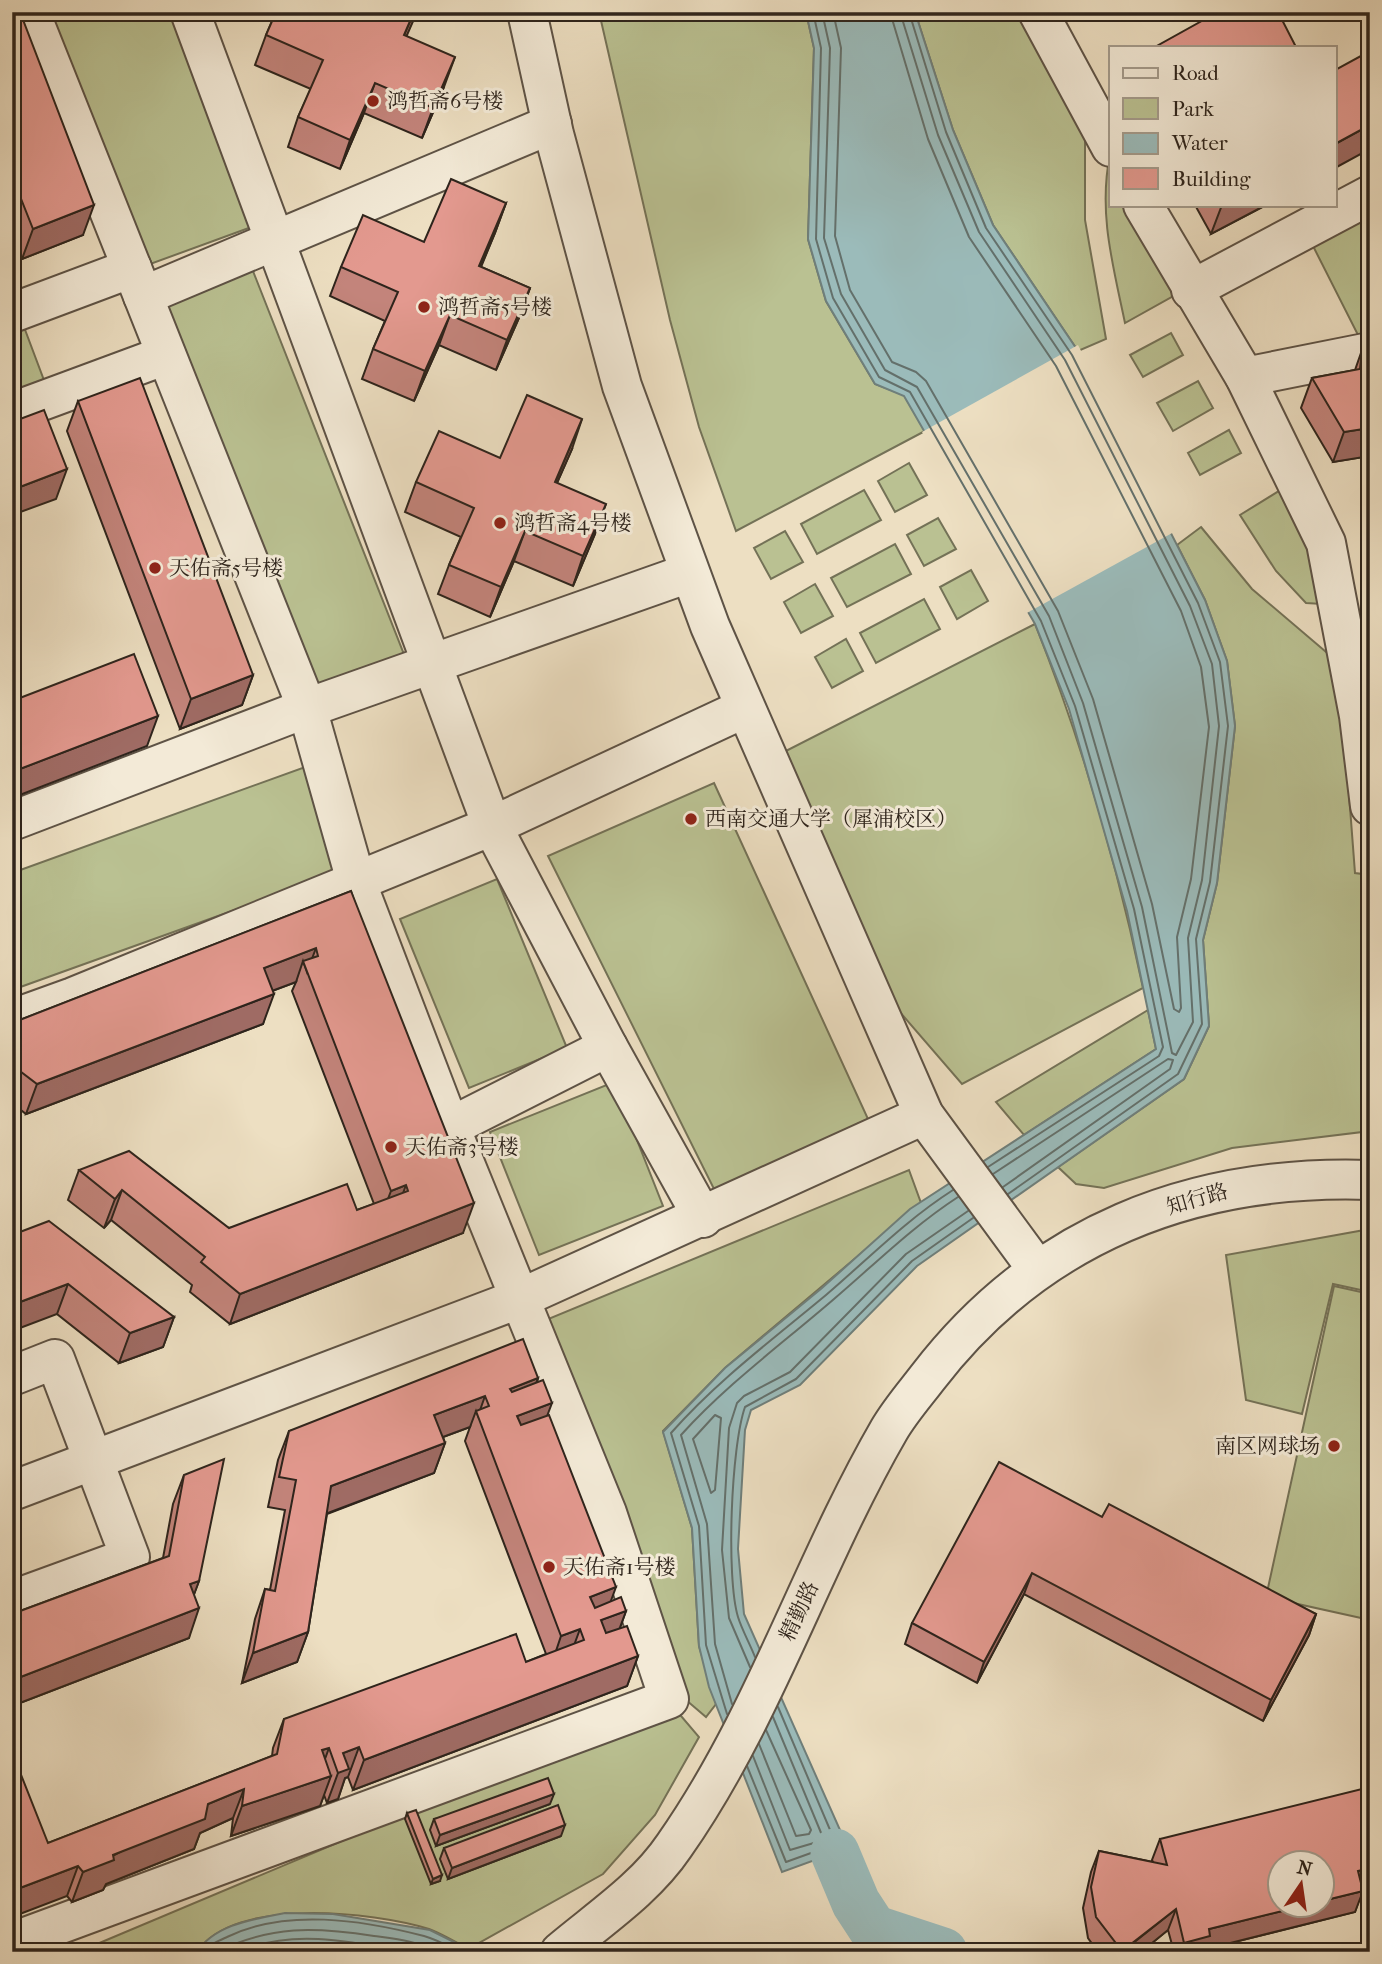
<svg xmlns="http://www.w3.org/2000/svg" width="1382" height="1964" font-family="'IM FELL French Canon','Noto Serif SC',serif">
<rect width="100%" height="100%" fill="#eddfc2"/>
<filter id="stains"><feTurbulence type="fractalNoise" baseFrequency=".00286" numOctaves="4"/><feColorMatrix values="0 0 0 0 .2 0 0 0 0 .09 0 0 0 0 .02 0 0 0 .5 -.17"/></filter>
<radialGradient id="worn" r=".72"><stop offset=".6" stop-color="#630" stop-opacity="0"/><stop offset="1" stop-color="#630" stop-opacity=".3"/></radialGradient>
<!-- green -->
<g fill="#bac192" stroke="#747257" stroke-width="2">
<path d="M47 12H178L257 225 142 267Z"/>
<path d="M599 12H806L814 48 808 239 826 301 875 384 904 395 925 431 736 531 699 427 670 320Z"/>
<path d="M915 12H1030L1085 128V220L1106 339 1078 351 993 225 953 130Z"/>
<path d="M1110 154 1111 205H1137L1184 290 1125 323C1113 265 1098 213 1110 154Z"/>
<path d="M1370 210V333L1358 335 1311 242Z"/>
<path d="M251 266 407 662 310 701 153 304Z"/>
<path d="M21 319 48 391 12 404V323Z"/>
<path d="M1171 333 1183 355 1143 377 1130 355Z"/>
<path d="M1198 381 1213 408 1173 431 1157 403Z"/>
<path d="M1229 430 1241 453 1200 475 1188 453Z"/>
<path d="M909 463 927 495 895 512 878 481Z"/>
<path d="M1287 486 1326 573 1322 604 1306 603 1276 571 1240 515Z"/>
<path d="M864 490 881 520 817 554 801 524Z"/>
<path d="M938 518 956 549 924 566 907 535Z"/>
<path d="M1201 527 1252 589 1339 663 1355 873 1370 875V1131L1232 1148 1104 1188 1076 1184 1058 1167 1184 1079 1209 1026 1203 940 1217 883 1235 726 1227 661 1205 600 1177 545Z"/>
<path d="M785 531 803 562 771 579 754 548Z"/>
<path d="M895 544 911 574 847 607 831 578Z"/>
<path d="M971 570 988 601 957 619 940 587Z"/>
<path d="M815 584 833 616 801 633 784 602Z"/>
<path d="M924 599 940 629 876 663 860 633Z"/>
<path d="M1035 624C1082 742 1117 864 1143 988L962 1084 880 989 776 756Z"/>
<path d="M846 639 863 671 832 688 815 657Z"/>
<path d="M308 766 346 870 12 990V873Z"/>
<path d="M714 783 868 1119 715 1191 548 856Z"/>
<path d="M497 879 567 1048 469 1088 400 919Z"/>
<path d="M1148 1010 1156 1049 1024 1135 996 1102Z"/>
<path d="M614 1082 663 1206 539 1255 490 1132Z"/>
<path d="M909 1170 921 1203 725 1368 663 1431 692 1528 699 1646 716 1704 706 1717 679 1694 541 1322Z"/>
<path d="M1370 1229V1292L1333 1284 1302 1414 1246 1400 1226 1255Z"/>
<path d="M1334 1286 1370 1294V1620L1266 1597Z"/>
<path d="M670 1703 699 1737 655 1815 603 1874 468 1949C456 1942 442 1934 429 1929 373 1912 234 1896 197 1952H78Z"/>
</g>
<!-- water -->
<g fill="#9bbbba" stroke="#6f7f7b" stroke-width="2">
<path d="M806 12H915L953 130 993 225 1078 351 1205 600 1227 661 1235 726 1217 883 1203 940 1209 1026 1184 1079 917 1266 800 1385 751 1410 745 1430 738 1549 744 1614 848 1848 782 1872 709 1687 699 1646 692 1528 663 1432 725 1368 822 1288 910 1209 1156 1049 1127 911 1069 709 1035 624 904 396 875 384 826 301 808 239 814 48Z"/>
<path d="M285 1913 333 1914 430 1930 468 1949 464 1952H197C215 1924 255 1919 285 1913Z"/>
</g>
<!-- pier -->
<path fill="#eddfc2" d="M1078 345 1174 532 1025 614 922 432Z"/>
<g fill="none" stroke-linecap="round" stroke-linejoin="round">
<!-- shore -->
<g stroke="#64706b" stroke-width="2">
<path d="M813 12 821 48 816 239 833 298 879 377 910 392 1041 621 1075 706 1134 909 1163 1047 1159 1056 988 1167"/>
<path d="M822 12 830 48 824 238 841 294 885 370 917 387 1049 616 1083 703 1142 907 1172 1053 1176 1055 1193 1022 1188 938 1202 880 1219 726 1212 664 1190 606 1065 360 979 232 938 135 900 12"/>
<path d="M833 12 841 48 835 236 850 290 892 362 916 372 926 381 1058 611 1093 699 1152 904 1174 1009 1179 1012 1181 1008 1177 937 1191 879 1209 727 1201 667 1181 611 1056 366 969 237 928 139 890 12"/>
<path d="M909 12 946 132 986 228 1072 355 1198 603 1220 662 1228 726 1210 882 1196 939 1202 1024 1178 1074 1008 1194"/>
<path d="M993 1174 1168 1059 1173 1060 1170 1069 1003 1187"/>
<path d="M715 1415 721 1418 715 1490 711 1493 693 1439Z"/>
<path d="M755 1657C750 1644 742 1630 738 1617 726 1577 731 1447 745 1407L796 1379 912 1261 973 1218"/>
<path d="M750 1667 729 1618 722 1550 729 1428 737 1403 744 1396 790 1372 906 1254 968 1211"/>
<path d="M732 1704 715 1644 707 1524 681 1435C727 1384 782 1344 834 1299 875 1264 912 1227 958 1197"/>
<path d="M727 1714 706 1645 699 1526 671 1433C718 1380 772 1340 826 1295 868 1259 906 1220 953 1190"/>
<path d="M759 1744 796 1836 809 1834 811 1830 766 1730"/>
<path d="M753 1756 790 1850 824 1840 773 1717"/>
<path d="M747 1766 786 1862 836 1844 778 1707"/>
<path d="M205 1952C210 1944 218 1941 227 1937 286 1908 362 1920 424 1936 436 1939 448 1946 459 1952"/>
<path d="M216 1952C272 1925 315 1927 374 1936 396 1939 418 1941 437 1952"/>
<path d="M240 1952C290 1928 354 1942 406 1952"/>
</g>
<!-- river -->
<path stroke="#9bbbba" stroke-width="49" d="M835 1853 856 1903 873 1929 943 1952"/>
<!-- minor casing -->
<g stroke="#5e5346" stroke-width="42">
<g id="minor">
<path d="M190 12 492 826 608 1047 703 1218"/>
<path d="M527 12 554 134 622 386 710 626 924 1115 1037 1269"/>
<path d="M1038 12 1111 147"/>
<path d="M1143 205 1245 377 1326 543 1359 716 1370 806"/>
<path d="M1191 290 1370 195"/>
<path d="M143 296 552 124"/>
<path d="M12 313 132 268"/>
<path d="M1245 377 1370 352"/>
<path d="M12 412 166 355"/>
<path d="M12 821 307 708 689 573"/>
<path d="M12 1019 73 997 492 826 745 708"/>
<path d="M450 1127 608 1047"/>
<path d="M12 1376 55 1359 130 1557 12 1600"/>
<path d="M12 1491 521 1298 924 1115"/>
<path d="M12 1942 669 1699 607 1513 450 1127 356 881 307 708 30 12"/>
<path d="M560 1952C599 1919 645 1889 674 1846 764 1718 811 1565 889 1430 900 1411 915 1394 928 1377 1038 1234 1192 1174 1370 1180"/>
</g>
</g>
<!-- minor -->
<use href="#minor" stroke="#f3ead7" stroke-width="38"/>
</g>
<!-- wall -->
<g fill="#c3847b" stroke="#2e241c" stroke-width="2">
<path d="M12 12 83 235 22 259 12 234Z"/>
<path d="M276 12H417L406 35 444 87 422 138 364 113 340 169 288 147 298 117 311 89 255 65 266 35Z"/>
<path d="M506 203 495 233 481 267 530 288 519 318 496 370 439 345 414 401 362 379 373 349 385 321 330 296 341 267 424 242Z"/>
<path d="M1195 205H1266L1211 234Z"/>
<path d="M1362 350 1370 456 1333 462 1301 408 1312 378 1355 370Z"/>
<path d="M78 401 253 675 242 705 180 729 67 431Z"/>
<path d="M572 449 557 483 595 534 573 586 514 561 490 617 438 594 449 565 461 537 405 512 416 482 500 458Z"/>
<path d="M351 891 463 1233 230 1324 190 1292 192 1285 111 1220 104 1228 68 1200 79 1170 229 1228 357 1210 374 1204 292 991 296 982 272 991 263 1024 26 1114 12 1103V1023Z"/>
<path d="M12 1235 174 1317 163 1347 119 1363 57 1314Z"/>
<path d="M538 1378 537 1383 547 1415 611 1601 626 1611 620 1628 638 1656 627 1686 353 1790 348 1777 345 1778 338 1799 327 1803 324 1795 320 1806 231 1836 233 1818 200 1833 194 1849 106 1884 103 1890 72 1902 67 1896 48 1843 272 1756 273 1748 284 1719 526 1662 546 1654 465 1441 470 1427 443 1437 445 1443 434 1473 327 1514 308 1632 297 1662 242 1683 255 1619 265 1589 270 1590 285 1510 268 1507 278 1460 289 1431Z"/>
<path d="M184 1475 199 1581 194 1594 189 1638 12 1706V1614L163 1558 173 1504Z"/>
<path d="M1102 1517 1316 1614 1309 1635 1263 1721 1024 1594 977 1683 905 1644 912 1623Z"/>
<path d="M550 1804 436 1846 430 1830 434 1819Z"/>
<path d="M407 1813 440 1881 431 1884 405 1819Z"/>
<path d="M561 1836 448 1879 440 1859 444 1848Z"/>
<path d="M1160 1839 1370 1887 1363 1889 1355 1912 1206 1949 1205 1952H1174L1168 1930 1141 1952H1098L1088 1938 1083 1908 1091 1872 1099 1851 1153 1862 1152 1860Z"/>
</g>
<!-- shaded-wall -->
<g fill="#9f6b64" stroke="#2e241c" stroke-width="2">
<path d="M414 12H417L394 65 404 35Z"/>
<path d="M455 57 444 87 422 138 433 108Z"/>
<path d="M375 83 364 113 340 169 350 140Z"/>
<path d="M1370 125V149L1335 168V144Z"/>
<path d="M506 203 495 233 468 296 479 266Z"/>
<path d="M94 205 83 235 22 259 33 229Z"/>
<path d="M1222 205H1266L1211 234Z"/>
<path d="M530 288 519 318 496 370 507 340Z"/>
<path d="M450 315 439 345 414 401 425 371Z"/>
<path d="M582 419 572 449 544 512 555 482Z"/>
<path d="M1370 428V456L1333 462 1344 432Z"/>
<path d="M67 469 56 499 12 515V490Z"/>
<path d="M606 504 595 534 573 586 583 556Z"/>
<path d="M525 531 514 561 490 617 501 587Z"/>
<path d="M253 675 242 705 180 729 191 699Z"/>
<path d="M158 716 147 746 12 798V772Z"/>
<path d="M316 948 307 972 303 961 296 982 253 998 264 968Z"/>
<path d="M274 994 263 1024 26 1114 37 1084Z"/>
<path d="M406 1185 395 1215 380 1220 391 1191Z"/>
<path d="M122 1190 111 1220 104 1228 115 1199Z"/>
<path d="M474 1203 463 1233 230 1324 240 1294Z"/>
<path d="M68 1284 57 1314 12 1331V1305Z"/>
<path d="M174 1317 163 1347 119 1363 130 1333Z"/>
<path d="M538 1378 527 1408 499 1419 510 1389Z"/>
<path d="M485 1396 478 1416 476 1411 470 1427 424 1444 434 1415Z"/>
<path d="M552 1403 541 1432 506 1446 517 1416Z"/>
<path d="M445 1443 434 1473 320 1516 331 1486Z"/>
<path d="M1032 1573 1024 1594 977 1683 984 1662Z"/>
<path d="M199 1581 188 1611 190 1584Z"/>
<path d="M616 1587 605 1617 579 1627 590 1597Z"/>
<path d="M199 1608 189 1638 12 1706V1694L18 1678Z"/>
<path d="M626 1611 615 1641 590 1650 601 1620Z"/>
<path d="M1316 1614 1309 1635 1263 1721 1271 1700Z"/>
<path d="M580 1629 569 1659 551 1666 561 1636Z"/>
<path d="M308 1632 297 1662 242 1683 253 1653Z"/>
<path d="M638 1656 627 1686 353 1790 364 1760Z"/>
<path d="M359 1747 348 1777 345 1778 338 1799 327 1803 338 1773 343 1753Z"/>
<path d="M329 1748 318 1778 322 1750Z"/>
<path d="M331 1776 320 1806 231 1836 242 1806Z"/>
<path d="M244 1789 233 1818 200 1833 194 1849 106 1884 103 1890 72 1902 83 1872 208 1804Z"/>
<path d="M554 1794 550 1804 436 1846 440 1835Z"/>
<path d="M565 1825 561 1836 448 1879 452 1868Z"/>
<path d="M78 1866 67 1896 12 1917V1891Z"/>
<path d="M1370 1868V1887L1350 1892 1358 1871Z"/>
<path d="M442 1875 440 1881 431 1884 433 1879Z"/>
<path d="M1363 1891 1355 1912 1206 1949 1205 1952H1181L1184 1943 1209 1929 1307 1905H1322V1901Z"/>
<path d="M1176 1909 1168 1930 1141 1952H1122Z"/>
</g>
<!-- building -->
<g fill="#e3998f" stroke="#2e241c" stroke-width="2">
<path d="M12 12H20L94 205 33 229 12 176Z"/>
<path d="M276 12H414L404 35 455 57 433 108 375 83 350 140 298 117 323 60 266 35Z"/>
<path d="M1218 12H1278L1296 47H1155Z"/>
<path d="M1370 51V125L1335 144V70Z"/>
<path d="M451 179 506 203 479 266 530 288 507 340 450 315 425 371 373 349 398 292 341 267 363 215 424 242Z"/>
<path d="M1370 348V428L1344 432 1312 378 1360 369 1362 350Z"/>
<path d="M140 378 253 675 191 699 78 401Z"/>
<path d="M527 395 582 419 555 482 606 504 583 556 525 531 501 587 449 565 474 508 416 482 439 431 500 458Z"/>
<path d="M44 410 67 469 12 490V422Z"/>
<path d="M134 654 158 716 12 772V701Z"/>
<path d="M351 891 474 1203 240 1294 201 1262 205 1257 122 1190 115 1199 79 1170 129 1151 229 1228 347 1184 357 1210 408 1191 406 1185 391 1191 303 961 318 956 316 948 264 968 274 994 37 1084 12 1065V1023Z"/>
<path d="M49 1221 174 1317 130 1333 68 1284 12 1305V1235Z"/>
<path d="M523 1339 538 1378 510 1389 512 1392 543 1380 552 1403 517 1416 521 1425 549 1415 616 1587 590 1597 595 1608 621 1597 626 1611 601 1620 606 1633 627 1626 638 1656 364 1760 359 1747 343 1753 349 1769 338 1773 329 1748 322 1750 331 1776 242 1806 244 1789 208 1804 205 1819 113 1855 114 1860 83 1872 78 1866 12 1891V1752L48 1843 277 1754 284 1719 516 1634 526 1662 584 1640 580 1629 561 1636 476 1411 489 1406 485 1396 434 1415 445 1443 331 1486 308 1632 253 1653 265 1589 275 1591 296 1480 279 1477 289 1431Z"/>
<path d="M224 1459 199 1581 190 1584 199 1608 18 1678 12 1663V1614L169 1556 184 1475Z"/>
<path d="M999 1462 1102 1517 1109 1504 1316 1614 1271 1700 1032 1573 984 1662 912 1623Z"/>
<path d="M548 1778 554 1794 440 1835 434 1819Z"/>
<path d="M1370 1787V1868L1358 1871 1363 1891 1322 1901V1863H1280V1905H1307L1209 1929 1210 1936 1184 1943 1176 1909 1122 1951 1096 1917 1091 1887 1099 1851 1167 1865 1160 1839Z"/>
<path d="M558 1805 565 1825 452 1868 444 1848Z"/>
<path d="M416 1810 442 1875 433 1879 407 1813Z"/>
</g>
<!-- markers -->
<g fill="#8f2418" stroke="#f3ead7" stroke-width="2.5">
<circle cx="373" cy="101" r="7"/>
<circle cx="424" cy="307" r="7"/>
<circle cx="500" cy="523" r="7"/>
<circle cx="155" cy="568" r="7"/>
<circle cx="691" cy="819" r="7"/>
<circle cx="391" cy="1147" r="7"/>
<circle cx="1334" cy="1446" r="7"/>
<circle cx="549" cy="1567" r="7"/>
</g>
<g text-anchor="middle" stroke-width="6" stroke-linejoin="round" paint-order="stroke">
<!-- poi labels -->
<g font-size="21" fill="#2e241c" stroke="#f3ead7" text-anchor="start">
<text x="387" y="108">鸿哲斋6号楼</text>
<text x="438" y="314">鸿哲斋5号楼</text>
<text x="514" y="530">鸿哲斋4号楼</text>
<text x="169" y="575">天佑斋5号楼</text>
<text x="705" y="826">西南交通大学（犀浦校区）</text>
<text x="405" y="1154">天佑斋3号楼</text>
<text x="1320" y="1453" text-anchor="end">南区网球场</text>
<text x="563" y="1574">天佑斋1号楼</text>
</g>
<!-- street labels -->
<g font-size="21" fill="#2e241c" stroke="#f3ead7">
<text transform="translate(1197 1199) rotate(-16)" y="7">知行路</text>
<text transform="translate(799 1611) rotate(-65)" y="7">精勤路</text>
</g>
</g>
<!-- margin -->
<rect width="1382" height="1964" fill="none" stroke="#eddfc2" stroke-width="42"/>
<rect x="14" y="14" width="1354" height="1936" fill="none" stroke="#2e241c" stroke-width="3.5"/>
<rect x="21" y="21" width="1340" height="1922" fill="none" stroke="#2e241c" stroke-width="2"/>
<!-- legend -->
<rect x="1109" y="46" width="228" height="161" fill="#f3ead7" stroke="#a49b8c" stroke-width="2"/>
<rect x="1123" y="68" width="35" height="10" fill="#f3ead7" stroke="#a49b8c" stroke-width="2"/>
<text x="1172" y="80" font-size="21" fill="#2e241c">Road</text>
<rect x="1123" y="98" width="35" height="21" fill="#bac192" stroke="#a49b8c" stroke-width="2"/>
<text x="1172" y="116" font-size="21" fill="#2e241c">Park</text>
<rect x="1123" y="133" width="35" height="21" fill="#9bbbba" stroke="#a49b8c" stroke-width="2"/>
<text x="1172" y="150" font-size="21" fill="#2e241c">Water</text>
<rect x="1123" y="168" width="35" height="21" fill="#e3998f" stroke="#a49b8c" stroke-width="2"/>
<text x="1172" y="186" font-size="21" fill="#2e241c">Building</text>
<!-- north arrow -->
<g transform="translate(1301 1884) rotate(13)"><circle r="33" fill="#f3ead7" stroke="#a49b8c" stroke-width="2"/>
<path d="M0-5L12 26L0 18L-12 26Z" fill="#8f2418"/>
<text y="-10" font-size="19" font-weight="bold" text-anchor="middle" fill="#2e241c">N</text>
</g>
<rect width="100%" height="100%" filter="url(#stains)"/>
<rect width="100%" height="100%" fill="url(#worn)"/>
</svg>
